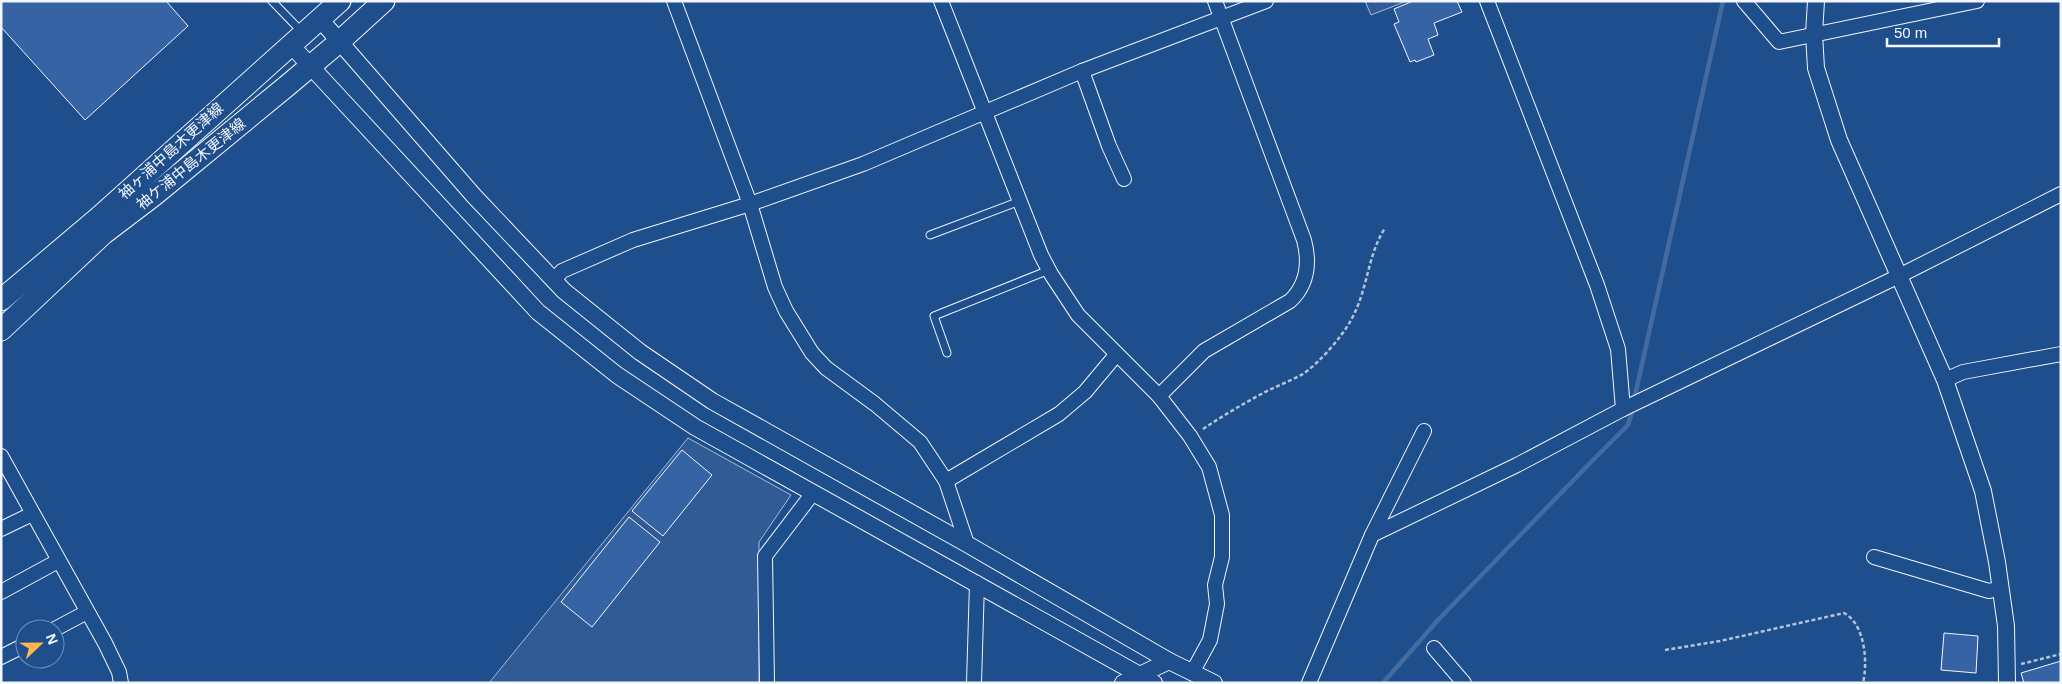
<svg xmlns="http://www.w3.org/2000/svg" width="2062" height="684" font-family="Arial,'Noto Sans JP',sans-serif">
<rect width="100%" height="100%" fill="#1f4e8c"/>
<!-- built -->
<g fill="#305b95" stroke="#a8bbd7">
<path d="M1365 1H1407L1371 15Z"/>
<path d="M688 438 791 495 759 542V683H489Z"/>
</g>
<g fill="none" stroke-linecap="round" stroke-linejoin="round">
<!-- stream -->
<g stroke="#446ba0" stroke-width="4.5">
<path d="M1634 400 1723 1"/>
<path d="M1383 683 1438 620 1591 462 1628 425 1633 408"/>
</g>
</g>
<!-- building -->
<g fill="#3563a3" stroke="#f2f6ff">
<path d="M1 1H166L188 26 85 120 1 27Z"/>
<path d="M1413 1H1457L1462 12 1434 23 1438 35 1428 39 1434 55 1416 62 1415 60 1410 62 1394 24 1399 22 1394 9Z"/>
<path d="M682 450 712 475 663 536 632 511Z"/>
<path d="M629 517 660 542 592 627 561 602Z"/>
<path d="M1944 633 1978 636 1976 673 1941 670Z"/>
<path d="M2061 661V683H2024L2021 673Z"/>
</g>
<g fill="none" stroke-linecap="round" stroke-linejoin="round">
<!-- service casing -->
<g stroke="#f2f6ff" stroke-width="9">
<g id="service">
<path d="M272 1 301 31"/>
<path d="M930 235 1020 201"/>
<path d="M947 353 934 316 1049 270"/>
</g>
</g>
<!-- minor casing -->
<g stroke="#f2f6ff" stroke-width="16">
<g id="minor">
<path d="M674 1 750 204 775 287 786 311 812 353 826 368 875 404 920 442 946 481 967 544"/>
<path d="M941 1 1041 255 1051 274 1078 315 1159 396 1190 436 1209 467 1222 515V557L1215 585 1217 604 1210 640 1192 673"/>
<path d="M1487 1 1597 285 1618 349 1623 409"/>
<path d="M1744 1 1779 42 1977 1"/>
<path d="M1082 71 1109 146 1124 179"/>
<path d="M554 280 562 271 633 240 750 204 863 164 1082 71 1266 1"/>
<path d="M1945 380 1963 372 2061 354"/>
<path d="M1159 396 1204 351 1290 301C1308 284 1310 263 1304 240L1215 1"/>
<path d="M1 456 105 643 119 672 121 683"/>
<path d="M946 481 1059 414 1085 392 1116 355"/>
<path d="M1 529 32 514"/>
<path d="M1372 535 1424 431"/>
<path d="M1874 557 1989 591 2001 588"/>
<path d="M1 592 58 561"/>
<path d="M55 629 87 612"/>
<path d="M1434 648 1464 683"/>
<path d="M1 657 25 645"/>
<path d="M767 683 765 556 813 493"/>
<path d="M974 683 977 583"/>
<path d="M1309 683 1372 535 1517 465 1623 409 1899 276 2061 194"/>
</g>
</g>
<!-- tertiary casing -->
<g stroke="#f2f6ff" stroke-width="18">
<g id="tertiary">
<path d="M1816 1 1814 34 1816 68 1839 140 1945 380 1983 491 1997 562 2006 626 2007 683"/>
<path d="M319 18 474 196 564 291 640 352 712 401 967 544 1169 661 1214 683"/>
<path d="M290 44 538 312 617 375 695 427 1154 683"/>
<path d="M1123 683 1169 661"/>
</g>
</g>
<!-- primary casing -->
<g stroke="#f2f6ff" stroke-width="23">
<g id="primary">
<path d="M1 300 98 218 340 1"/>
<path d="M1 330 103 234 153 196 288 85 339 42 384 1"/>
</g>
</g>
<!-- path -->
<g stroke="#b3c4dc" stroke-width="2.5" stroke-dasharray="4 2.5" stroke-linecap="butt">
<path d="M1203 429C1224 415 1246 402 1269 390 1280 385 1292 380 1303 374 1319 363 1342 337 1351 320 1368 290 1367 256 1385 228"/>
<path d="M1665 650 1720 641 1844 613C1865 624 1868 662 1863 683"/>
<path d="M2021 664 2061 654"/>
</g>
<!-- service -->
<use href="#service" stroke="#1f4e8c" stroke-width="7"/>
<!-- minor -->
<use href="#minor" stroke="#1f4e8c" stroke-width="14"/>
<!-- tertiary -->
<use href="#tertiary" stroke="#1f4e8c" stroke-width="16"/>
<!-- primary -->
<use href="#primary" stroke="#1f4e8c" stroke-width="21"/>
</g>
<g text-anchor="middle" stroke-width="4" stroke-linejoin="round" paint-order="stroke">
<!-- street labels -->
<g font-size="15" fill="#f2f6ff" stroke="#1f4e8c">
<text transform="translate(171 151) rotate(-42)" y="5">袖ヶ浦中島木更津線</text>
<text transform="translate(191 164) rotate(-39)" y="5">袖ケ浦中島木更津線</text>
</g>
</g>
<!-- border -->
<rect width="2062" height="684" fill="none" stroke="#f2f6ff" stroke-width="5"/>
<!-- north arrow -->
<g transform="translate(40 644) rotate(68)"><circle r="24" fill="#1f4e8c" stroke="#7391ba"/>
<path d="M0-4L9 19L0 12L-9 19Z" fill="#ffb74d"/>
<text y="-8" font-size="14" font-weight="bold" text-anchor="middle" fill="#f2f6ff">N</text>
</g>
<!-- scale -->
<path d="M1887 38v8h112v-8" fill="none" stroke="#f2f6ff" stroke-width="2.5"/>
<text x="1894" y="38" font-size="15" fill="#f2f6ff" stroke="#1f4e8c" stroke-width="4" paint-order="stroke">50 m</text>
</svg>
